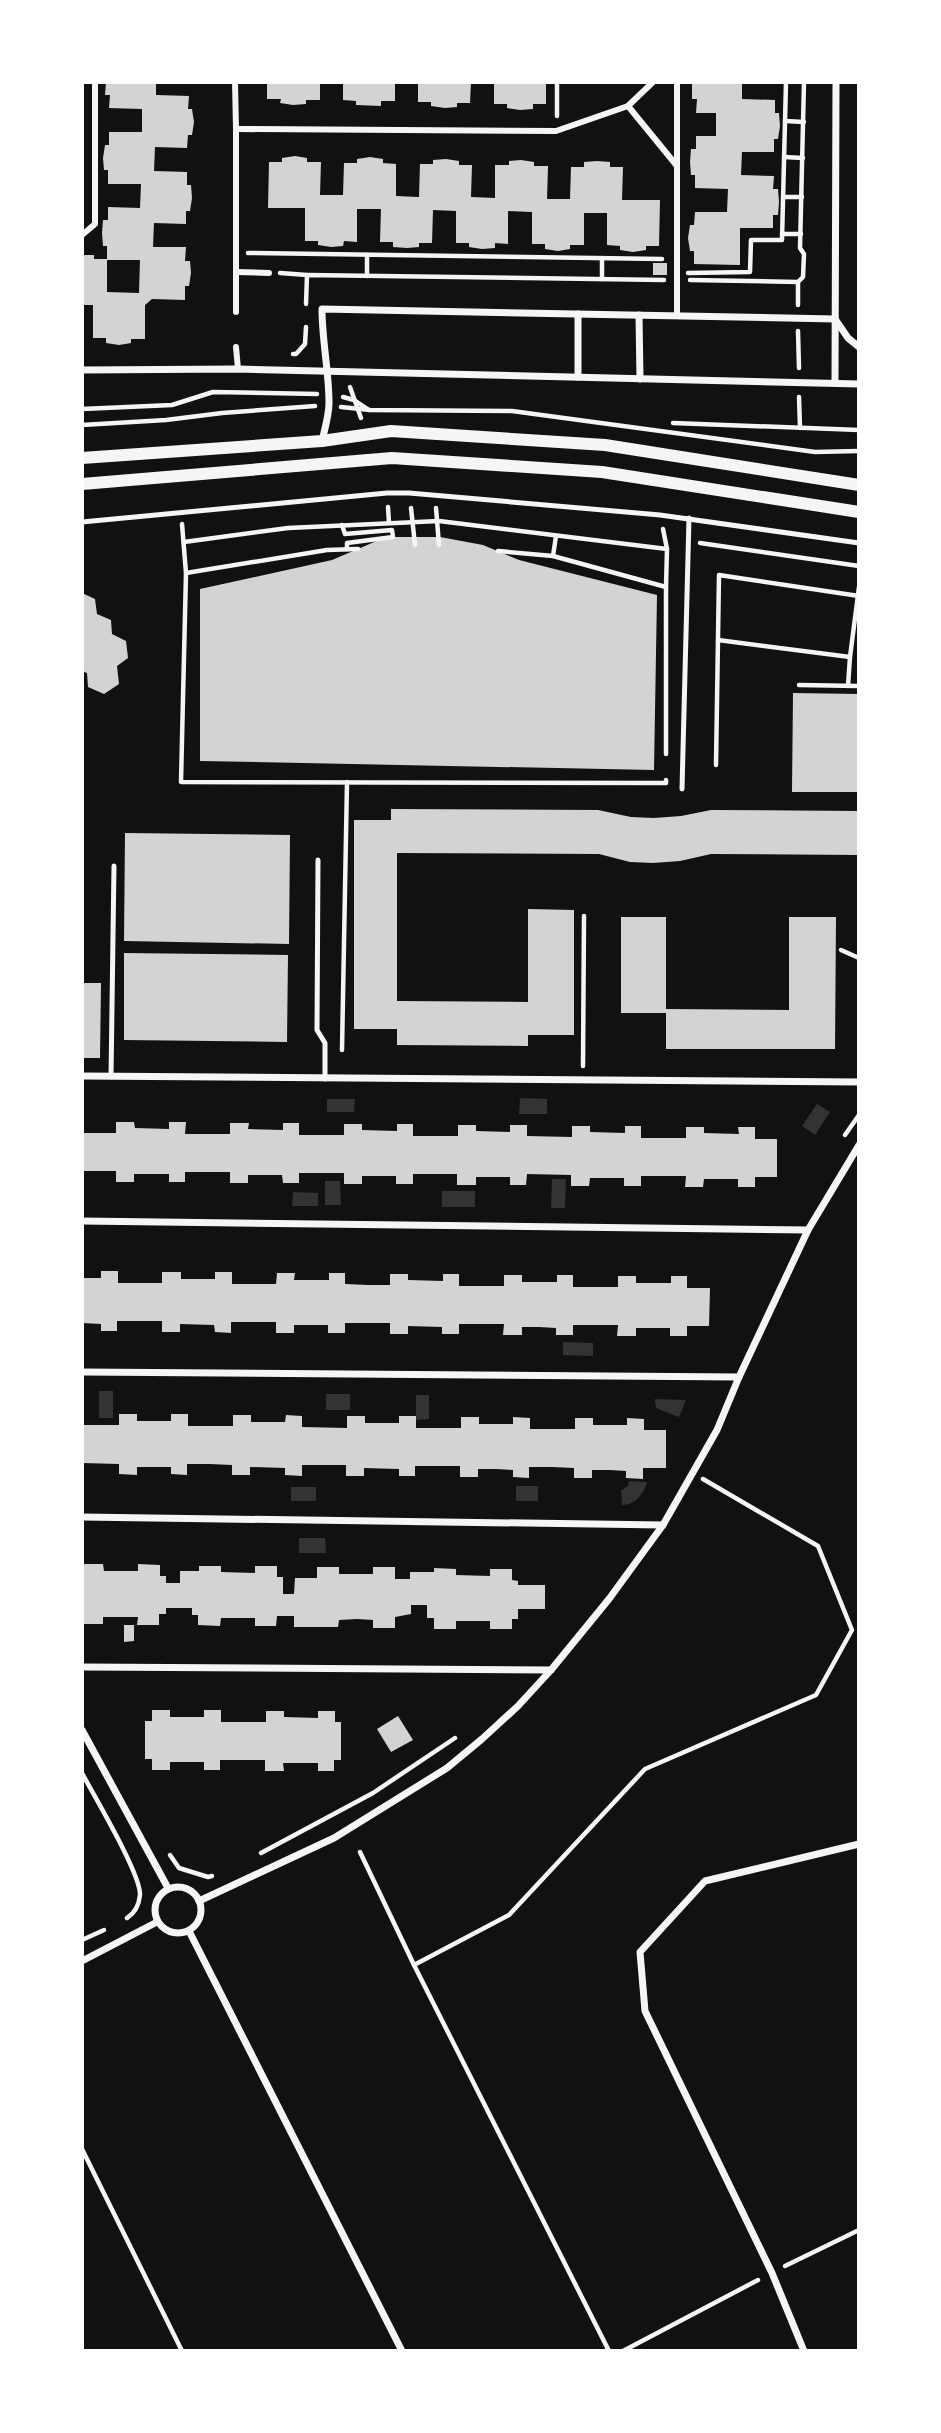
<svg xmlns="http://www.w3.org/2000/svg" width="941" height="2433" font-family="'Golos Text',sans-serif">
<rect width="100%" height="100%" fill="#111"/>
<!-- water -->
<g fill="#333">
<path d="M520 1098 547 1099V1114H519Z"/>
<path d="M327 1099H355L354 1112H327Z"/>
<path d="M817 1104 830 1112 815 1135 802 1126Z"/>
<path d="M552 1179H566L565 1208H551Z"/>
<path d="M325 1181H340L341 1205H325Z"/>
<rect x="442" y="1191" width="33" height="16"/>
<path d="M293 1192 318 1193V1206H292Z"/>
<path d="M563 1342 593 1343V1356L563 1355Z"/>
<rect x="99" y="1391" width="14" height="27"/>
<rect x="326" y="1394" width="24" height="16"/>
<path d="M416 1395H429V1419L416 1420Z"/>
<path d="M655 1399 686 1400 679 1417 656 1408Z"/>
<path d="M629 1481 647 1482C644 1494 635 1505 622 1505L621 1491 628 1486Z"/>
<rect x="516" y="1486" width="22" height="15"/>
<rect x="291" y="1487" width="25" height="14"/>
<path d="M299 1538H325L326 1553H299Z"/>
</g>
<!-- building -->
<g fill="#d3d3d3" fill-rule="evenodd">
<path d="M106 82H156V95L189 96 188 109H192L194 122 192 135H188L187 148 155 147 154 171 187 172V185H191L192 198 190 211H186V224L154 223 153 247H186L185 261H190L191 273 189 286H185V300L152 299 145 305V339H131V343L119 345 106 343V338H93V305H82V255H94V259H107V246H103L102 233 103 220H108V207L140 208 141 184H108V170H104L103 158 105 145H109V132H142V109L109 108 110 95H105ZM107 260H140L139 293 107 292Z"/>
<path d="M267 82H320V100H306V104L293 105 280 103 281 99H267Z"/>
<path d="M343 82H395V101H381V106L356 105V101L343 100Z"/>
<path d="M418 82H471L470 103H457V107L445 108 431 106V102H418Z"/>
<path d="M494 82H546V104H533V109L520 110 507 108V104H494Z"/>
<path d="M692 82H742V99L775 100V113H779L780 126 778 139H774V152H742L741 175 774 176 773 189H778L779 202 778 215H773V228H740V265L694 264V251H690L688 238 690 225H694L695 212H727L728 189 695 188V175H691L690 162 691 149H696V136H716V113H696L697 99H692Z"/>
<path d="M295 156 307 158V162H321L320 195H343L344 163H357V159L370 157 383 159V163L396 164V196L419 197 420 164H433V160L446 159 459 161V165H472L471 197 495 198V165H509V161L521 160 534 162V166H548L547 199H570L571 167H584V162L597 161 610 162V167H623L622 200H660L659 246H646V250L633 252 620 250V246L607 245V213H584V245H570V249L558 251 545 249V244H532V212L508 211V244L495 243V248L482 249 469 247V243H456V211L433 210 432 243H419V247L407 248 393 247V242H380L381 209H357V242L344 241 343 246 331 247 318 245V241H305V208H268L269 162H282V158Z"/>
<rect x="653" y="263" width="14" height="12"/>
<path d="M386 537H440L483 545 519 560 657 595 654 770 200 761V589L332 560Z"/>
<path d="M82 593 95 599 97 614 111 620 112 634 126 641 128 658 117 666 119 684 104 694 88 687 87 673 82 671Z"/>
<path d="M793 693 859 694V792H792Z"/>
<path d="M391 809 598 810 631 817 654 818 681 816 711 810 859 811V855L711 854 680 861 653 863 630 862 599 854 397 853V1001L528 1002V909L574 910V1035H528V1046L397 1045V1029H354V820H391Z"/>
<path d="M125 833 290 835 289 944 124 941Z"/>
<path d="M621 917H666V1009L789 1010V917H836L835 1049H666V1013H621Z"/>
<path d="M124 953 288 955 287 1042 124 1040Z"/>
<path d="M82 983H101L100 1058H82Z"/>
<path d="M116 1122H134L135 1128 169 1129V1122H186L185 1134H230V1123H249L248 1129 283 1130V1123H299V1135H344V1124H362V1130L397 1131V1124H413V1136H458V1125H476V1131L510 1132V1125H527V1136L572 1137V1126H590V1132L625 1133V1126H641V1138H686V1127H704V1133L739 1134 738 1127H755V1139H777V1177H755V1187H738V1179H704L703 1187H685L686 1176H641V1186H624V1178H590L589 1186H571V1175L527 1174 526 1185H510V1177H476V1185H457V1174H413V1184H396V1176H362V1184H344V1173H299V1183H283L282 1175H248V1183H230V1172H185V1182H169V1174H134V1182H116V1171H82V1133H116Z"/>
<path d="M101 1271H118V1283H162V1272H181V1279H215V1272H232V1284H276L277 1273H295L294 1280H329V1273H345V1284L368 1285H390V1274H408V1280L443 1281V1274H459V1286H504V1275H522V1282H557V1275H573V1287H618V1276H636V1283H671V1276H687V1288H710L709 1326H687V1336H670V1328H636V1336H617L618 1325H573V1335H556V1328L539 1327H522V1335H503L504 1324H459V1334H442V1327L408 1326V1334H390V1323H345V1333H328V1325H294V1333H276V1322H231V1333L215 1332 214 1325 180 1324V1332H162V1321H117V1331H101V1324L82 1323V1278H101Z"/>
<path d="M119 1414H137V1421H171V1414H188V1426H233V1415H251V1422H285L286 1415 302 1416V1427L347 1428V1416H365V1423H399V1416H416V1428H461V1417H479V1424H513V1417L530 1418V1429H575V1418H593V1425H627V1418L644 1419V1430H666V1468H643V1479L626 1478V1471L610 1470H592V1478H574V1468L552 1467H529V1478L513 1477V1470L496 1469H478V1477H460V1466H415V1476H399V1469L364 1468V1476H346V1465H302V1476L285 1475V1468L250 1467V1475H232V1465L210 1464H187V1475L171 1474V1467H137V1475L119 1474V1464L82 1463V1425H119Z"/>
<path d="M82 1564H103L104 1571H138V1564L160 1565V1576H166V1583H180V1571H199V1566H221V1572L255 1573V1566H277V1577H283V1594H294L295 1578H317V1567H339V1574H373V1567H395V1579H410V1572H434V1568L456 1569V1575L490 1576V1569H512V1580L518 1581V1585H545V1609H518V1619H512V1629H490V1621H456V1629H434V1618H427V1605H411V1614L395 1617V1628H373V1620L357 1619 339 1620 338 1627H294V1616H277L276 1626H255V1618H221L220 1626 198 1625V1615H192V1608H166V1614H159V1625H137L138 1617H103V1624H82Z"/>
<path d="M124 1625H134V1641L124 1642Z"/>
<path d="M152 1710H170V1717H204V1710H221V1722H266V1711H284V1717L318 1718V1711H335V1722H341V1760H334V1771H318V1763H283L284 1771H265V1760H220V1770H204V1762H170V1770H152V1759H145V1721H152Z"/>
<path d="M398 1716 413 1740 391 1752 377 1729Z"/>
</g>
<g fill="none" stroke-linecap="round" stroke-linejoin="round">
<!-- path -->
<g stroke="#f5f5f5" stroke-width="4.5">
<path d="M557 116V82"/>
<path d="M785 121 804 122"/>
<path d="M784 157 803 158"/>
<path d="M783 197H802"/>
<path d="M782 234H801"/>
<path d="M248 253 662 259"/>
<path d="M602 258V279"/>
<path d="M280 273 307 275"/>
<path d="M688 273 750 272 751 240H782L786 82"/>
<path d="M367 276V255"/>
<path d="M690 280 798 282"/>
<path d="M306 304 307 275 664 280"/>
<path d="M798 305V282L803 277 804 254 800 248 804 82"/>
<path d="M798 331 799 368"/>
<path d="M293 354H296L305 344 306 327"/>
<path d="M350 387 361 418"/>
<path d="M343 397 354 400 369 410"/>
<path d="M799 397 800 428"/>
<path d="M341 407 370 410 512 411 815 452 859 451"/>
<path d="M82 409 172 405 213 392 317 394"/>
<path d="M673 423 859 430"/>
<path d="M82 425 166 420 222 413 315 406"/>
<path d="M388 507 389 523"/>
<path d="M411 508 415 545"/>
<path d="M436 508 439 545"/>
<path d="M182 524 186 573"/>
<path d="M342 525 345 534 392 530 393 537 347 543V549"/>
<path d="M663 529 667 549 666 587"/>
<path d="M184 542 288 528 439 521 667 549"/>
<path d="M700 543 859 566"/>
<path d="M358 549 327 550 186 573 181 782 666 783V780"/>
<path d="M498 551 553 556 666 587V754"/>
<path d="M553 556 556 536"/>
<path d="M718 640 850 657 859 587"/>
<path d="M799 685 859 686"/>
<path d="M848 686 850 657"/>
<path d="M716 765 719 575 859 596"/>
<path d="M841 950 859 958"/>
<path d="M342 1050 347 782"/>
<path d="M583 1066 584 916"/>
<path d="M845 1135 859 1115"/>
<path d="M82 1773C94 1796 141 1874 140 1895 139 1905 135 1913 127 1918"/>
<path d="M360 1852 414 1965 509 1915 645 1769 816 1695 852 1630 818 1546 703 1479"/>
<path d="M261 1853 373 1793 455 1738"/>
<path d="M170 1855 179 1868 208 1877 212 1876"/>
<path d="M82 1940 104 1930"/>
<path d="M414 1965 609 2351"/>
<path d="M82 2149 182 2351"/>
<path d="M785 2266 859 2230"/>
<path d="M623 2351 758 2280"/>
</g>
<!-- service -->
<g stroke="#f5f5f5" stroke-width="5">
<path d="M82 522 387 493H409L660 515 859 543"/>
<path d="M682 789 689 518"/>
<path d="M318 860 317 1030 325 1043V1079"/>
<path d="M111 1077 114 866"/>
</g>
<!-- pedestrian -->
<g stroke="#f5f5f5" stroke-width="6">
<path d="M235 82 236 129 556 131 628 106 653 82"/>
<path d="M628 106 677 166"/>
<path d="M82 235 95 224V82"/>
<path d="M236 272 269 273"/>
<path d="M236 312V129"/>
<path d="M677 316V82"/>
<path d="M236 347 238 369"/>
</g>
<!-- minor -->
<g stroke="#f5f5f5" stroke-width="7">
<path d="M578 314V377"/>
<path d="M639 315 640 379"/>
<path d="M835 319 848 338 859 347"/>
<path d="M82 370 238 369 859 384"/>
<path d="M835 383 836 82"/>
<path d="M322 441C325 428 329 415 329 403 329 371 322 341 322 309L835 319"/>
<path d="M82 1076 859 1082"/>
<path d="M82 1221 808 1230"/>
<path d="M82 1372 739 1377"/>
<path d="M82 1517 663 1525"/>
<path d="M82 1667 551 1670"/>
<path d="M82 1730 168 1888"/>
<circle cx="178" cy="1910" r="23"/>
<path d="M199 1901 334 1838 447 1768 482 1739 518 1706 551 1670 609 1599 663 1525 717 1430 739 1377 808 1230 859 1145"/>
<path d="M189 1931 402 2351"/>
<path d="M82 1961 157 1922"/>
<path d="M804 2351 772 2273 645 2011 640 1952 705 1881 859 1844"/>
</g>
<!-- tertiary -->
<g stroke="#f5f5f5" stroke-width="12">
<path d="M82 458 322 441 391 431 605 445 859 485"/>
<path d="M82 484 392 458 602 472 859 512"/>
</g>
</g>
<!-- border -->
<rect width="941" height="2433" fill="none" stroke="#ffffff" stroke-width="168"/>
</svg>
